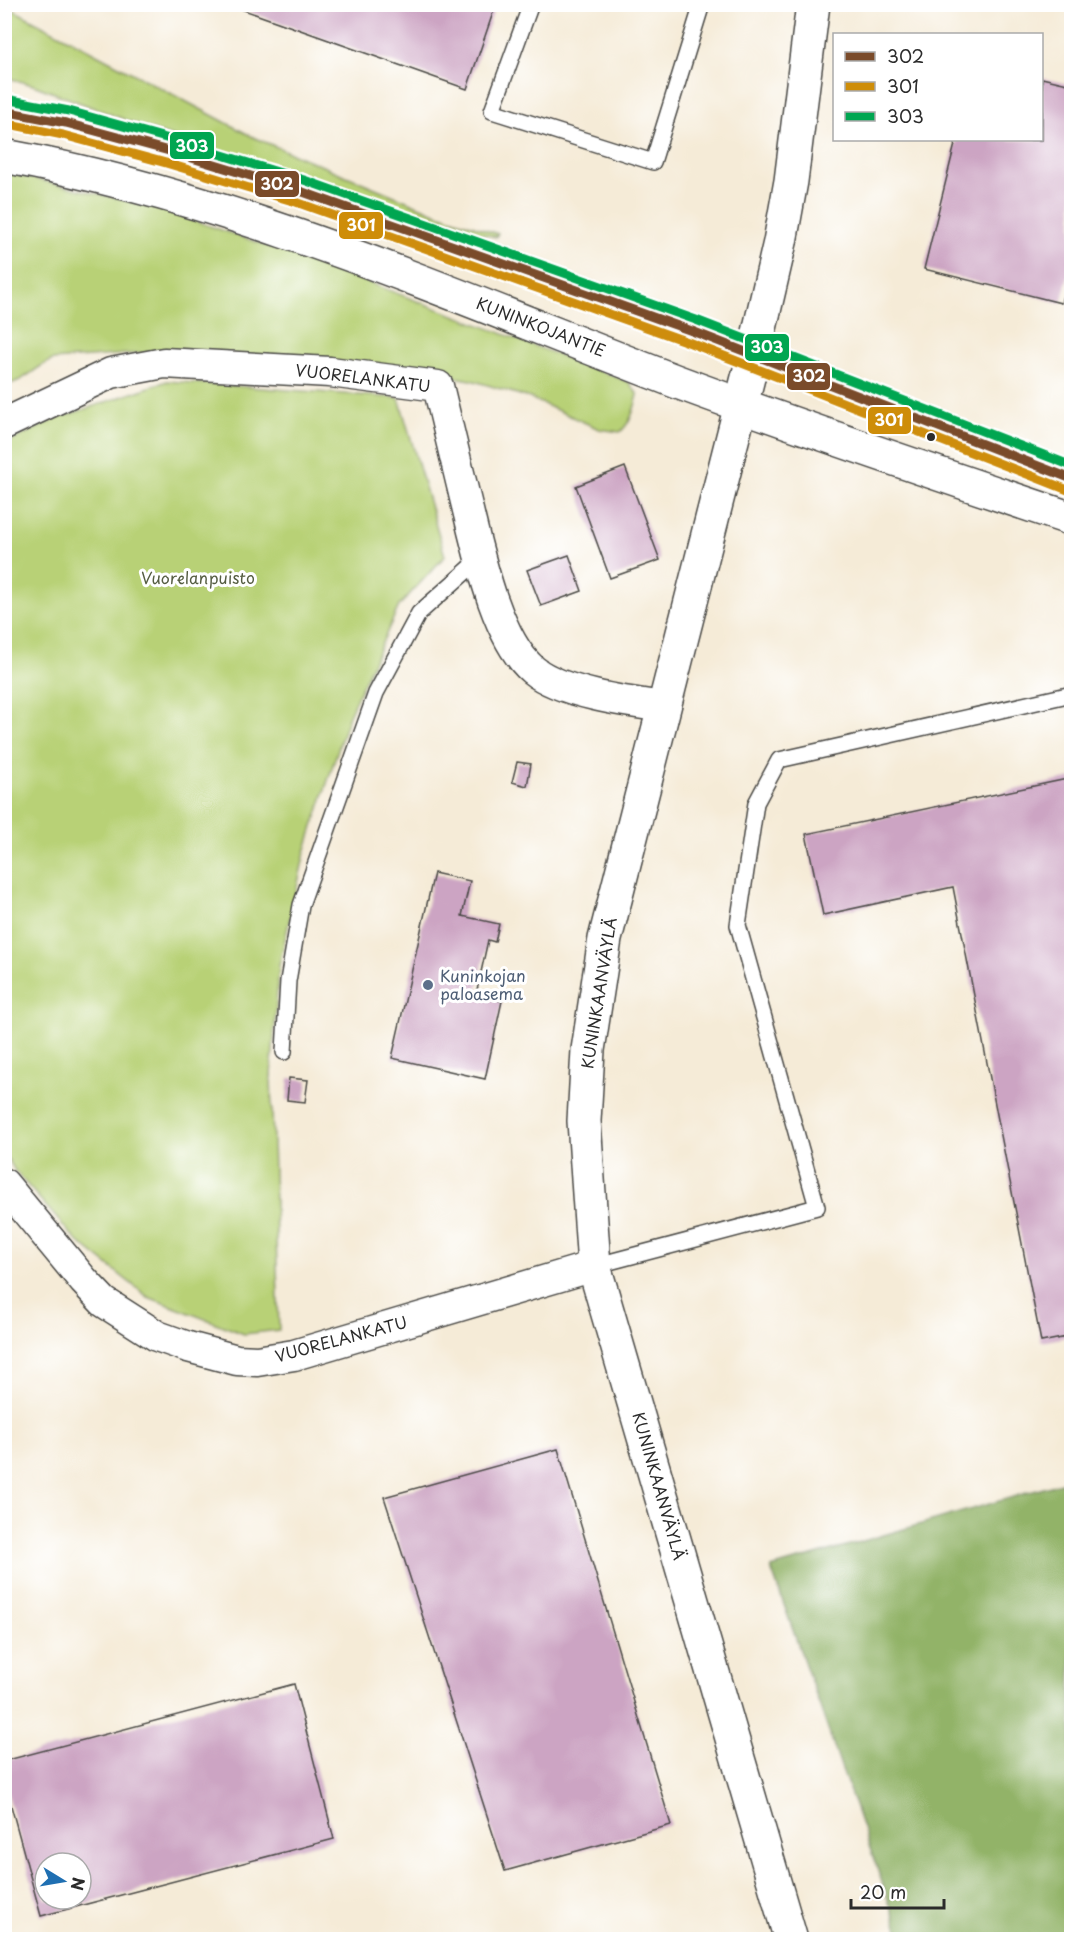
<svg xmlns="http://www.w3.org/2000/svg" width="1076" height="1944" font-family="'Playpen Sans',sans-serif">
<rect width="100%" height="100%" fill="#fff"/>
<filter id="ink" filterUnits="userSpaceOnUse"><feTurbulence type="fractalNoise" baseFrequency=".0167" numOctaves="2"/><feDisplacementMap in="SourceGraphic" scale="12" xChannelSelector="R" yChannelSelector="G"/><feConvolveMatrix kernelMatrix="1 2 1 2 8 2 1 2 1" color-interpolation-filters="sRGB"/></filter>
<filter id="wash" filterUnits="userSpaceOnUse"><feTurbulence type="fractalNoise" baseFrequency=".008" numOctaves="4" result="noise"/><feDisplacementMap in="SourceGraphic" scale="24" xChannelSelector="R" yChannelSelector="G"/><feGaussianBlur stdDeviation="1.35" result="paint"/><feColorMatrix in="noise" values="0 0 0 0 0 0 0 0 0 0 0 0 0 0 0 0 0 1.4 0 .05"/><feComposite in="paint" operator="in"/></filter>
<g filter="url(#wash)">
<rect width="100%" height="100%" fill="#f5ebd7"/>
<!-- green -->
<g fill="#b8d176" stroke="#727e50" stroke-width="1.5">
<path d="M4 5 255 138 438 214 498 234 496 237 431 223 155 131 33 85 5 77Z"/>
<path d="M5 172 158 208 328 267 629 382 638 395C634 409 631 423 620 432L599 429 530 398 471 380 415 370 177 350 53 360C36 366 23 383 7 384L4 381V336L9 307 5 294Z"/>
<path d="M167 381 399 398 445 556 399 606 349 715 305 852 279 966 271 1077 279 1330 244 1334 148 1297 75 1239 15 1171 5 1154V444L53 420Z"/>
</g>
<!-- forest -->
<path fill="#92b367" stroke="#5e6f49" stroke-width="1.5" d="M1071 1480V1939H902L771 1568Z"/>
<g id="blocks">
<!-- building -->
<g fill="#cca4c3" fill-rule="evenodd">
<path d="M227 4H496L467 89Z"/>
<path d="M1042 78 1072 85V261L1061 303 924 269 956 140H1042Z"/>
<path d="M625 467 660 560 610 578 576 486Z"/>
<path d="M569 555 582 591 541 606 527 570Z"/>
<path d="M517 762 531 764 527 786 512 782Z"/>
<path d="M1072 778V1336L1041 1342 953 887 823 915 806 834Z"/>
<path d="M434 873 470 881 462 916 499 924 495 942 488 940 476 995 502 1001 485 1079 392 1058Z"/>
<path d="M289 1078 308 1080 305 1102 287 1100Z"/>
<path d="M558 1449 671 1825 505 1871 384 1497Z"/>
<path d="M294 1684 334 1839 41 1916 4 1780V1761ZM45 1863H81V1899H45Z"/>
</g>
</g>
</g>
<g filter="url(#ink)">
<use href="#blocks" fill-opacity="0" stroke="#494845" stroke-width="1.5"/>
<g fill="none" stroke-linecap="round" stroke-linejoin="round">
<!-- lane casing -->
<g stroke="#494845" stroke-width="18">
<g id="lane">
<path d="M531 4 492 111 653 162 702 4"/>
<path d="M284 1052 288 981 301 905 376 693 419 613 480 559"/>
<path d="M594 1266 817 1207 738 925 756 803 779 760 1072 694"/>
</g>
</g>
<!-- street casing -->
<g stroke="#494845" stroke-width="33">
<g id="street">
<path d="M4 424 111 373 164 363 330 372 438 386C447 423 456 461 465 498 477 546 495 638 533 670 561 693 628 702 664 707"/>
<path d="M4 1184 84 1281 104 1302 157 1336 188 1347 237 1360 257 1361 294 1355 594 1266"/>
</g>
</g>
<!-- secondary casing -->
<g stroke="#494845" stroke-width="36">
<g id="secondary">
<path d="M4 111 66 123 169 151 300 191 692 331 1072 479"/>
<path d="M4 156C236 198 457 297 675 381 806 430 939 474 1072 519"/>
<path d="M791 1940 594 1266 584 1121 588 1050 605 939 754 354 780 242 791 181 813 4"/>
</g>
</g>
<!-- lane -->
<use href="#lane" stroke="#fff" stroke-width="15"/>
<!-- street -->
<use href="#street" stroke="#fff" stroke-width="30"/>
<!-- secondary -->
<use href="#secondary" stroke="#fff" stroke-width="33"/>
<!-- bus-1 casing -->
<g stroke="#fff" stroke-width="14">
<path id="bus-1" d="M4 111 66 123 169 151 300 191 692 331 1072 479"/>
</g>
<!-- bus-2 casing -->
<g stroke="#fff" stroke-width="14">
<path id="bus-2" d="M4 123 63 135 166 163 296 202 688 342 1068 490"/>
</g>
<!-- bus-3 casing -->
<g stroke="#fff" stroke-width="14">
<path id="bus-3" d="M6 99 69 111 173 140 304 180 696 320 1072 466"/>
</g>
<!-- bus-1 -->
<use href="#bus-1" stroke="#7a4b2a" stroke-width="9"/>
<!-- bus-2 -->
<use href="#bus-2" stroke="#ce8d09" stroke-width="9"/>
<!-- bus-3 -->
<use href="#bus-3" stroke="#00a651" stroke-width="9"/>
</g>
</g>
<!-- markers -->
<circle fill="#2b2b2b" stroke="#fff" stroke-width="2" cx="931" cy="437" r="5"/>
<circle fill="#5c6f8a" stroke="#fff" stroke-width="2" cx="428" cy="985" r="6"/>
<g text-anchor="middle" stroke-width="6" stroke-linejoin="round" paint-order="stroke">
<!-- street labels -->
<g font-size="16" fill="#2b2b2b" stroke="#fff">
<text transform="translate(541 327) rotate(21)" y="6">KUNINKOJANTIE</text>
<text transform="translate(363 378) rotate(7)" y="6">VUORELANKATU</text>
<text transform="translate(599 993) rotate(-81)" y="6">KUNINKAANVÄYLÄ</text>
<text transform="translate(341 1339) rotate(-15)" y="6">VUORELANKATU</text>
<text transform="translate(659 1486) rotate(74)" y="6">KUNINKAANVÄYLÄ</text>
</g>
<!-- park labels -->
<g font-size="16" fill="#555d42" stroke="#fff">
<text x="198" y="584">Vuorelanpuisto</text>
</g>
<!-- service labels -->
<g font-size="16" fill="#4e5e75" stroke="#fff" text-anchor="start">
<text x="440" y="982">Kuninkojan<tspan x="440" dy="18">paloasema</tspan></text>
</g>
</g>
<g stroke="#fff" stroke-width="2">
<rect x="169" y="131" width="46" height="29" rx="6" fill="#00a651"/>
<rect x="254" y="170" width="46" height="28" rx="6" fill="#7a4b2a"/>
<rect x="338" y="211" width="46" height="29" rx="6" fill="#ce8d09"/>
<rect x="744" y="333" width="46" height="29" rx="6" fill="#00a651"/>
<rect x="786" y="362" width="45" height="29" rx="6" fill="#7a4b2a"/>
<rect x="867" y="406" width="45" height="29" rx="6" fill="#ce8d09"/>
</g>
<g font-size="16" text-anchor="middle" font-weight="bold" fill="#fff">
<text x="192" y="152">303</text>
<text x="277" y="190">302</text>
<text x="361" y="231">301</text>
<text x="767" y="353">303</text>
<text x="809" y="382">302</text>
<text x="889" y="426">301</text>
</g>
<!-- margin -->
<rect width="1076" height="1944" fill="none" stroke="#fff" stroke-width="24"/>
<!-- legend -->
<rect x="833" y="33" width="210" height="108" fill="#ffffff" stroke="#aaaaaa" stroke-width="1.5"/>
<rect x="845" y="52" width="30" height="9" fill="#7a4b2a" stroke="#aaaaaa" stroke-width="1.5"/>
<text x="887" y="63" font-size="18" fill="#2b2b2b">302</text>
<rect x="845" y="82" width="30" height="9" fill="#ce8d09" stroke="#aaaaaa" stroke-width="1.5"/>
<text x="887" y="93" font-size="18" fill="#2b2b2b">301</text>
<rect x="845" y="112" width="30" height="9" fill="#00a651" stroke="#aaaaaa" stroke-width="1.5"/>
<text x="887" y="123" font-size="18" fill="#2b2b2b">303</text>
<!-- north arrow -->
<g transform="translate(63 1881) rotate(101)"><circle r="28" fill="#ffffff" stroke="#aaaaaa" stroke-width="1.5"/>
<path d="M0-4.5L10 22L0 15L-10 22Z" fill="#1f6fb2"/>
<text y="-9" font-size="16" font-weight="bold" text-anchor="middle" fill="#2b2b2b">N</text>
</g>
<!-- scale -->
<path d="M851 1899v9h93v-9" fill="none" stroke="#2b2b2b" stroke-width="3"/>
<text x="860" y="1899" font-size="18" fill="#2b2b2b" stroke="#ffffff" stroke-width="4.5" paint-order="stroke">20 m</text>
</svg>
